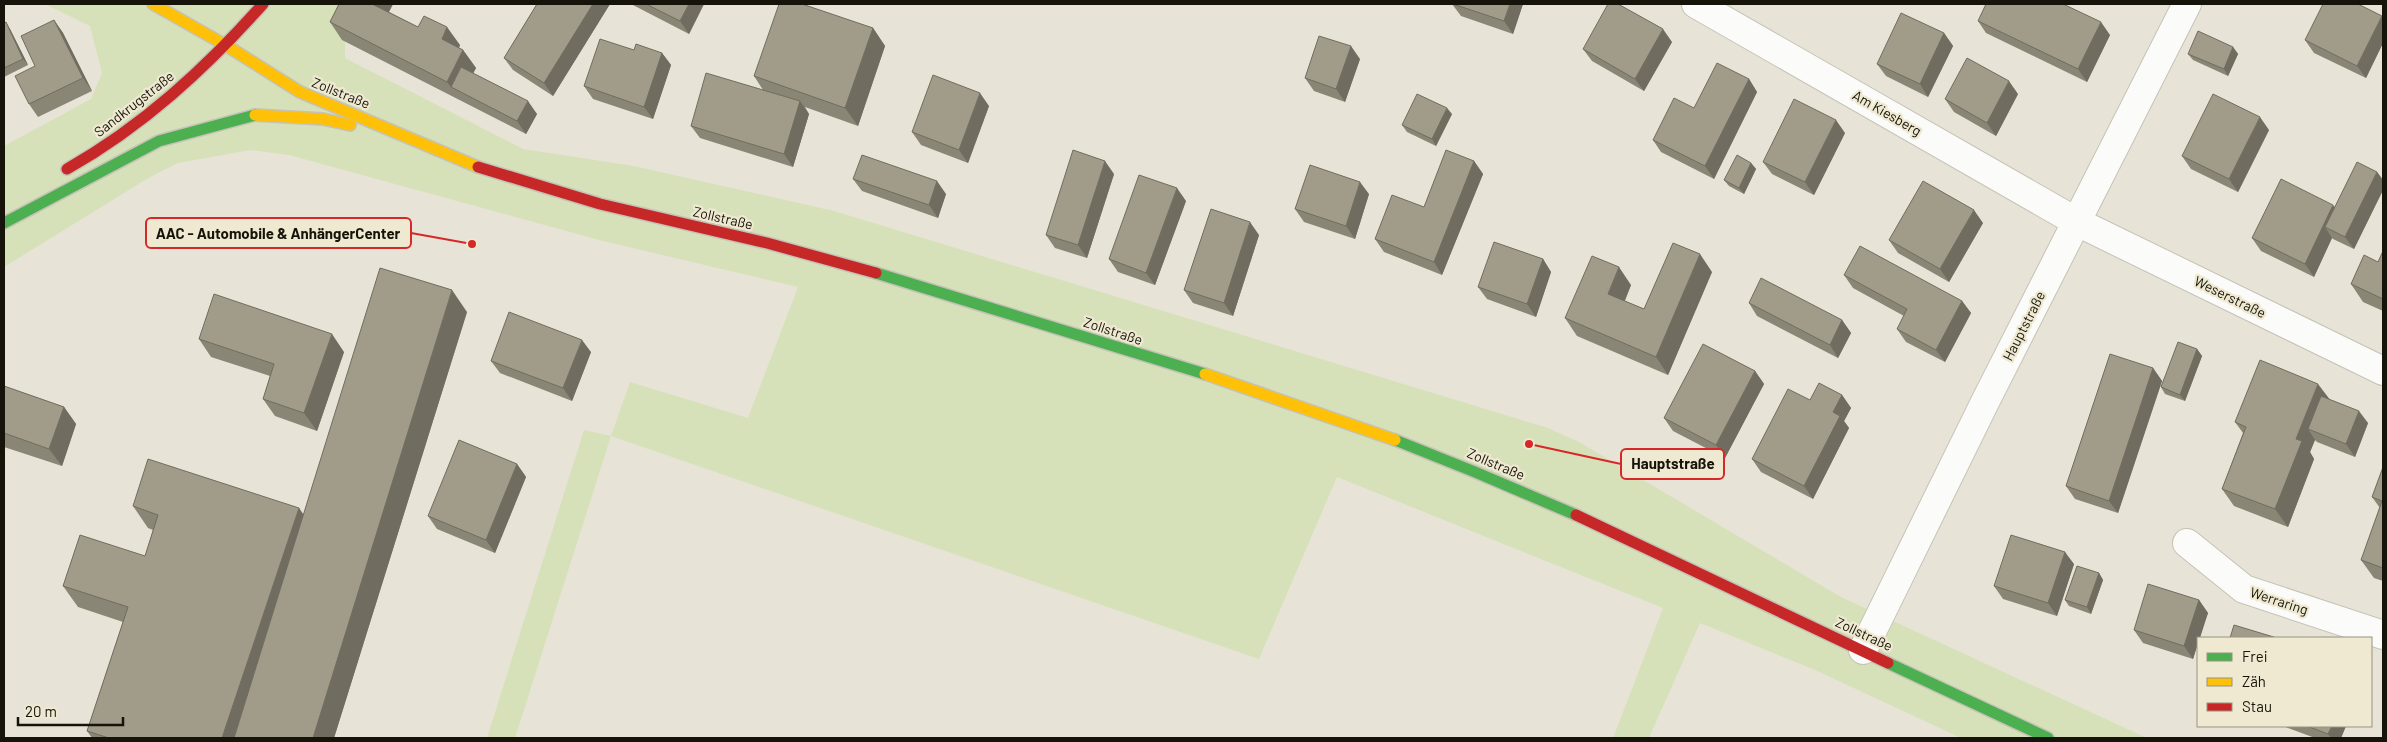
<svg xmlns="http://www.w3.org/2000/svg" width="2387" height="742" font-family="Barlow,sans-serif">
<rect width="100%" height="100%" fill="#e7e4d7"/>
<!-- green -->
<path fill="#d6e1b9" d="M45 4H345V58L523 149 634 166 834 211 1548 428 1579 442 1841 597 2147 738H1961L1815 670 1700 623 1649 738H1613L1663 608 1337 477 1259 659 611 436 515 738H487L584 430 611 436 630 382 748 418 798 287 603 241 289 155 251 150 178 163 150 177 4 267V146L91 99 102 73 90 26Z"/>
<g fill="none" stroke-linecap="round" stroke-linejoin="round">
<!-- street casing -->
<g stroke="#c5c2b7" stroke-width="30">
<g id="street">
<path d="M1696 4 2077 222 2383 371"/>
<path d="M2187 543 2244 589 2383 635"/>
<path d="M1863 650 1986 400 2187 4"/>
</g>
</g>
<!-- fast casing -->
<g stroke="#c5c2b7" stroke-width="14">
<g id="fast">
<path d="M4 223 159 141 255 115"/>
<path d="M876 273 1205 374"/>
<path d="M1395 440 1475 472 1576 515"/>
<path d="M1888 663 2048 738"/>
</g>
</g>
<!-- slow casing -->
<g stroke="#c5c2b7" stroke-width="14">
<g id="slow">
<path d="M153 4 227 46 300 92 478 167"/>
<path d="M255 115 323 119 350 125"/>
<path d="M1205 374 1395 440"/>
</g>
</g>
<!-- jam casing -->
<g stroke="#c5c2b7" stroke-width="14">
<g id="jam">
<path d="M478 167 600 204 767 243 876 273"/>
<path d="M67 169C143 126 205 69 263 4"/>
<path d="M1576 515 1888 663"/>
</g>
</g>
<!-- street -->
<use href="#street" stroke="#fbfbf9" stroke-width="28"/>
<!-- fast -->
<use href="#fast" stroke="#4caf50" stroke-width="11"/>
<!-- slow -->
<use href="#slow" stroke="#ffc107" stroke-width="11"/>
<!-- jam -->
<use href="#jam" stroke="#c62828" stroke-width="11"/>
</g>
<!-- wall -->
<g fill="#8a8676">
<path d="M339 4H393L389 12 418 27 460 45 459 48 463 50 476 68 473 73 537 114 526 134 342 40 330 22Z"/>
<path d="M537 4H610L553 96 513 70 504 58Z"/>
<path d="M631 4H704L689 34Z"/>
<path d="M1452 4H1523L1513 34 1461 16Z"/>
<path d="M2382 16 2383 18V43L2366 78 2314 53 2305 40Z"/>
<path d="M54 20 63 33 92 91 38 117 29 104 35 66Z"/>
<path d="M1978 21 2110 35 2087 82 1986 33Z"/>
<path d="M4 23 10 29 28 65 4 77Z"/>
<path d="M873 28 885 46 858 126 805 107 809 114 793 167 700 138 691 126 763 90 754 76Z"/>
<path d="M1944 33 1953 46 1928 97 1886 76 1877 64Z"/>
<path d="M1672 42 1644 91 1592 61 1583 49Z"/>
<path d="M2233 47 2238 54 2228 76 2193 60 2188 54Z"/>
<path d="M634 50 662 53 671 65 653 119 593 99 584 86Z"/>
<path d="M1360 59 1345 102 1314 91 1305 78Z"/>
<path d="M1749 79 1757 92 1714 179 1661 152 1653 140 1694 108Z"/>
<path d="M2018 94 1996 136 1954 112 1945 99Z"/>
<path d="M989 106 968 163 921 145 912 132Z"/>
<path d="M1452 114 1436 146 1407 132 1402 125Z"/>
<path d="M2269 130 2238 192 2191 169 2182 156Z"/>
<path d="M1845 133 1814 195 1772 174 1763 162Z"/>
<path d="M1474 161 1483 174 1442 275 1384 252 1375 239 1424 207Z"/>
<path d="M1751 163 1756 169 1744 194 1729 186 1724 180Z"/>
<path d="M2377 172 2383 180V190L2354 249 2333 239 2332 238 2314 277 2261 251 2252 238 2334 207Z"/>
<path d="M1114 174 1087 258 1055 248 1046 235Z"/>
<path d="M853 179 946 194 938 218 862 191Z"/>
<path d="M1369 194 1355 239 1304 222 1295 209Z"/>
<path d="M1186 201 1155 285 1118 272 1109 259Z"/>
<path d="M1983 223 1949 282 1898 253 1889 240Z"/>
<path d="M1259 235 1233 316 1193 303 1184 290Z"/>
<path d="M2383 251V311L2363 302 2351 284 2378 262Z"/>
<path d="M1543 259 1551 272 1536 317 1487 299 1478 287Z"/>
<path d="M1712 272 1668 375 1577 336 1565 318 1631 285 1625 301 1644 309Z"/>
<path d="M1844 275 1962 301 1971 313 1945 362 1906 342 1897 329 1904 316 1853 288Z"/>
<path d="M1749 303 1842 320 1851 333 1838 358 1757 316Z"/>
<path d="M467 312 334 738H92L87 731 123 622 78 607 63 586 145 556 153 530 148 528 133 506 299 508 303 515Z"/>
<path d="M199 339 344 352 317 431 275 416 263 399 270 376 211 357Z"/>
<path d="M2197 349 2202 356 2185 401 2165 394 2161 387Z"/>
<path d="M591 352 572 401 500 373 491 361Z"/>
<path d="M2153 368 2162 381 2118 513 2075 499 2066 486Z"/>
<path d="M1755 371 1764 384 1725 458 1673 431 1664 418Z"/>
<path d="M4 386 64 407 76 424 62 466 4 447Z"/>
<path d="M1842 395 1851 408 1844 421 1849 428 1813 499 1761 472 1752 459 1810 400Z"/>
<path d="M2329 399 2368 423 2355 457 2317 442 2315 440 2310 452 2314 459 2288 527 2234 506 2222 489 2243 433 2235 422Z"/>
<path d="M517 464 526 477 495 553 437 529 428 516Z"/>
<path d="M2383 467V581L2374 578 2361 560 2380 508 2372 497Z"/>
<path d="M2074 564 2057 616 2003 599 1994 586Z"/>
<path d="M2099 573 2103 580 2091 614 2069 606 2065 600Z"/>
<path d="M2199 600 2208 613 2198 638V643L2193 659 2143 643 2134 630Z"/>
<path d="M2283 726H2346L2341 738H2315Z"/>
</g>
<!-- shaded-wall -->
<g fill="#706d60">
<path d="M372 4H393L384 21Z"/>
<path d="M593 4H610L553 96 544 83Z"/>
<path d="M689 4H704L689 34 680 21Z"/>
<path d="M1510 4H1523L1513 34 1504 21Z"/>
<path d="M2382 16 2383 18V43L2366 78 2357 66Z"/>
<path d="M54 20 63 33 92 91 83 78Z"/>
<path d="M6 22 10 29 28 65 23 59Z"/>
<path d="M2101 22 2110 35 2087 82 2078 69Z"/>
<path d="M447 27 460 45 454 57 442 39Z"/>
<path d="M873 28 885 46 858 126 845 108Z"/>
<path d="M1663 29 1672 42 1644 91 1635 79Z"/>
<path d="M1944 33 1953 46 1928 97 1920 84Z"/>
<path d="M1351 46 1360 59 1345 102 1336 89Z"/>
<path d="M2233 47 2238 54 2228 76 2224 69Z"/>
<path d="M463 50 476 68 463 93 451 87 447 82Z"/>
<path d="M662 53 671 65 653 119 644 107Z"/>
<path d="M1749 79 1757 92 1714 179 1705 166Z"/>
<path d="M2009 81 2018 94 1996 136 1987 123Z"/>
<path d="M980 93 989 106 968 163 959 150Z"/>
<path d="M528 101 537 114 526 134 517 121Z"/>
<path d="M800 101 809 114 793 167 784 154Z"/>
<path d="M1447 108 1452 114 1436 146 1432 139Z"/>
<path d="M2260 117 2269 130 2238 192 2229 179Z"/>
<path d="M1836 120 1845 133 1814 195 1805 182Z"/>
<path d="M1105 161 1114 174 1087 258 1078 245Z"/>
<path d="M1474 161 1483 174 1442 275 1434 262Z"/>
<path d="M1751 163 1756 169 1744 194 1739 188Z"/>
<path d="M2377 172 2383 180V190L2354 249 2345 237Z"/>
<path d="M937 181 946 194 938 218 929 205Z"/>
<path d="M1360 182 1369 194 1355 239 1346 226Z"/>
<path d="M1177 188 1186 201 1155 285 1146 273Z"/>
<path d="M2333 205 2342 217 2325 227 2332 238 2314 277 2305 264Z"/>
<path d="M1974 210 1983 223 1949 282 1940 269Z"/>
<path d="M1250 222 1259 235 1233 316 1224 303Z"/>
<path d="M1700 254 1712 272 1668 375 1656 357Z"/>
<path d="M1543 259 1551 272 1536 317 1527 304Z"/>
<path d="M1619 267 1631 285 1620 311 1608 294Z"/>
<path d="M452 290 467 312 334 738H313Z"/>
<path d="M1962 301 1971 313 1945 362 1936 350Z"/>
<path d="M1842 320 1851 333 1838 358 1830 345Z"/>
<path d="M332 334 344 352 317 431 304 413Z"/>
<path d="M582 340 591 352 572 401 563 388Z"/>
<path d="M2197 349 2202 356 2185 401 2180 395Z"/>
<path d="M2153 368 2162 381 2118 513 2109 501Z"/>
<path d="M1755 371 1764 384 1725 458 1716 445Z"/>
<path d="M2318 384 2331 401 2308 429 2315 440 2310 452 2314 459 2288 527 2275 509 2296 439Z"/>
<path d="M1842 395 1851 408 1844 421 1849 428 1813 499 1804 486 1833 412Z"/>
<path d="M64 407 76 424 62 466 49 449Z"/>
<path d="M2359 411 2368 423 2355 457 2346 444Z"/>
<path d="M517 464 526 477 495 553 486 540Z"/>
<path d="M299 508 314 530 245 738H222Z"/>
<path d="M2065 552 2074 564 2057 616 2048 603Z"/>
<path d="M2099 573 2103 580 2091 614 2087 607Z"/>
<path d="M2199 600 2208 613 2200 638H2198V643L2193 659 2184 646Z"/>
<path d="M2332 726H2346L2341 738H2331L2328 734Z"/>
</g>
<!-- building -->
<g fill="#a09c89" stroke="#706d60">
<path d="M339 4H372L418 27 424 16 447 27 442 39 463 50 447 82 330 22Z"/>
<path d="M537 4H593L544 83 504 58Z"/>
<path d="M646 4H689L680 21Z"/>
<path d="M779 4H802L873 28 845 108 754 76Z"/>
<path d="M1453 4H1510L1504 21Z"/>
<path d="M1608 4H1618L1663 29 1635 79 1583 49Z"/>
<path d="M1986 4H2063L2101 22 2078 69 1978 21Z"/>
<path d="M2323 4H2358L2382 16 2357 66 2305 40Z"/>
<path d="M1901 13 1944 33 1920 84 1877 64Z"/>
<path d="M54 20 83 78 29 104 15 76 35 66 21 36Z"/>
<path d="M6 22 23 59 4 68V23Z"/>
<path d="M2198 31 2233 47 2224 69 2188 54Z"/>
<path d="M1319 36 1351 46 1336 89 1305 78Z"/>
<path d="M600 39 634 50 636 44 662 53 644 107 584 86Z"/>
<path d="M1967 58 2009 81 1987 123 1945 99Z"/>
<path d="M1717 63 1749 79 1705 166 1653 140 1674 98 1694 108Z"/>
<path d="M461 67 528 101 517 121 451 87Z"/>
<path d="M706 73 800 101 784 154 691 126Z"/>
<path d="M933 75 980 93 959 150 912 132Z"/>
<path d="M1417 94 1447 108 1432 139 1402 125Z"/>
<path d="M2213 94 2260 117 2229 179 2182 156Z"/>
<path d="M1794 99 1836 120 1805 182 1763 162Z"/>
<path d="M1073 150 1105 161 1078 245 1046 235Z"/>
<path d="M1446 150 1474 161 1434 262 1375 239 1392 195 1424 207Z"/>
<path d="M862 155 937 181 929 205 853 179Z"/>
<path d="M1737 155 1751 163 1739 188 1724 180Z"/>
<path d="M2357 162 2377 172 2345 237 2325 227Z"/>
<path d="M1310 165 1360 182 1346 226 1295 209Z"/>
<path d="M1139 175 1177 188 1146 273 1109 259Z"/>
<path d="M2281 179 2333 205 2305 264 2252 238Z"/>
<path d="M1923 181 1974 210 1940 269 1889 240Z"/>
<path d="M1211 209 1250 222 1224 303 1184 290Z"/>
<path d="M1494 242 1543 259 1527 304 1478 287Z"/>
<path d="M1673 243 1700 254 1656 357 1565 318 1592 256 1619 267 1608 294 1644 309Z"/>
<path d="M1860 246 1962 301 1936 350 1897 329 1907 309 1844 275Z"/>
<path d="M2383 251V299L2351 284 2364 255 2378 262Z"/>
<path d="M380 268 452 290 313 738H234Z"/>
<path d="M1761 278 1842 320 1830 345 1749 303Z"/>
<path d="M214 294 332 334 304 413 263 399 274 364 199 339Z"/>
<path d="M509 312 582 340 563 388 491 361Z"/>
<path d="M2178 342 2197 349 2180 395 2161 387Z"/>
<path d="M1703 344 1755 371 1716 445 1664 418Z"/>
<path d="M2110 354 2153 368 2109 501 2066 486Z"/>
<path d="M2260 360 2318 384 2296 439 2302 441 2275 509 2222 489 2246 427 2235 422Z"/>
<path d="M1819 383 1842 395 1833 412 1840 416 1804 486 1752 459 1788 389 1810 400Z"/>
<path d="M4 386 64 407 49 449 4 433Z"/>
<path d="M2321 396 2359 411 2346 444 2308 429Z"/>
<path d="M459 440 517 464 486 540 428 516Z"/>
<path d="M148 459 299 508 222 738H109L87 731 128 607 63 586 80 535 145 556 158 515 133 506Z"/>
<path d="M2383 467V568L2361 560 2382 501 2372 497Z"/>
<path d="M2011 535 2065 552 2048 603 1994 586Z"/>
<path d="M2077 566 2099 573 2087 607 2065 600Z"/>
<path d="M2148 584 2199 600 2184 646 2134 630Z"/>
<path d="M2234 625 2277 638H2230Z"/>
<path d="M2307 726H2332L2328 734Z"/>
</g>
<g text-anchor="middle" stroke-width="4.5" stroke-linejoin="round" paint-order="stroke">
<!-- street labels -->
<g font-size="14" fill="#15130a" stroke="#eee9d0">
<text transform="translate(341 93) rotate(22)" y="5">Zollstraße</text>
<text transform="translate(134 104) rotate(-38)" y="5">Sandkrugstraße</text>
<text transform="translate(1887 113) rotate(30)" y="5">Am Kiesberg</text>
<text transform="translate(723 218) rotate(13)" y="5">Zollstraße</text>
<text transform="translate(2230 297) rotate(26)" y="5">Weserstraße</text>
<text transform="translate(2024 326) rotate(-63)" y="5">Hauptstraße</text>
<text transform="translate(1113 331) rotate(18)" y="5">Zollstraße</text>
<text transform="translate(1496 464) rotate(23)" y="5">Zollstraße</text>
<text transform="translate(2279 601) rotate(18)" y="5">Werraring</text>
<text transform="translate(1864 634) rotate(25)" y="5">Zollstraße</text>
</g>
</g>
<!-- callouts -->
<path fill="none" stroke="#d62828" stroke-width="2" d="M472 244L411 233M1529 444L1621 464"/>
<g fill="#d62828" stroke="#eee9d0" stroke-width="2">
<circle cx="472" cy="244" r="5"/>
<circle cx="1529" cy="444" r="5"/>
</g>
<g fill="#eee9d0" stroke="#d62828" stroke-width="2">
<rect x="146" y="218" width="265" height="30" rx="5"/>
<rect x="1621" y="449" width="103" height="30" rx="5"/>
</g>
<g font-size="15" text-anchor="middle" font-weight="bold" fill="#15130a">
<text x="278" y="239">AAC - Automobile &amp; AnhängerCenter</text>
<text x="1673" y="469">Hauptstraße</text>
</g>
<!-- border -->
<rect width="2387" height="742" fill="none" stroke="#15130a" stroke-width="10"/>
<!-- legend -->
<rect x="2197" y="637" width="175" height="90" fill="#eee9d0" stroke="#979381"/>
<rect x="2207" y="653" width="25" height="8" fill="#4caf50" stroke="#979381"/>
<text x="2242" y="662" font-size="15" fill="#15130a">Frei</text>
<rect x="2207" y="678" width="25" height="8" fill="#ffc107" stroke="#979381"/>
<text x="2242" y="687" font-size="15" fill="#15130a">Zäh</text>
<rect x="2207" y="703" width="25" height="8" fill="#c62828" stroke="#979381"/>
<text x="2242" y="712" font-size="15" fill="#15130a">Stau</text>
<!-- scale -->
<path d="M18 717v8h105v-8" fill="none" stroke="#15130a" stroke-width="2.5"/>
<text x="25" y="717" font-size="15" fill="#15130a" stroke="#eee9d0" stroke-width="4" paint-order="stroke">20 m</text>
</svg>
